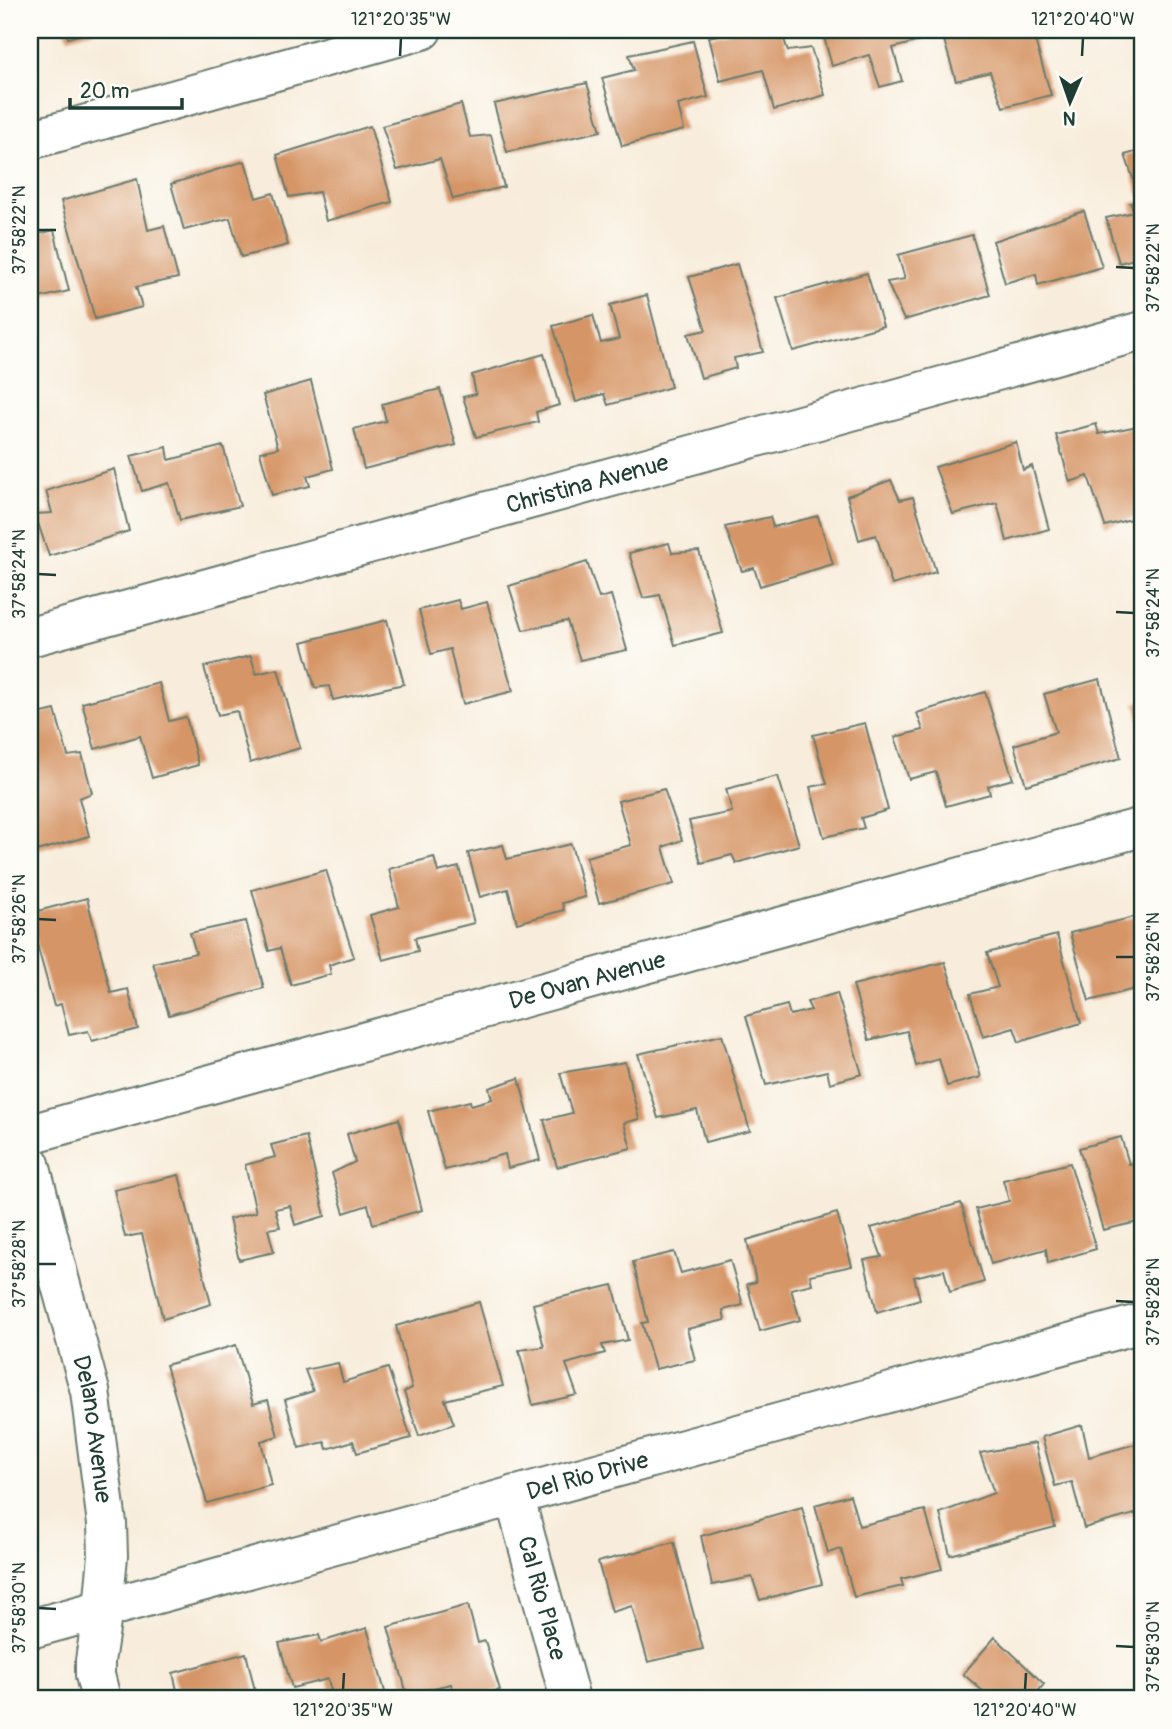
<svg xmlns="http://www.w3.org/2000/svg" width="1172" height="1729" font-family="Pangolin,sans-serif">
<rect width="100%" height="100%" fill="#fdfcf7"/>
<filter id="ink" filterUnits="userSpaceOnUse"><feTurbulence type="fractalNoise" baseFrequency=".0143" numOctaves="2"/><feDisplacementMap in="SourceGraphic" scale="14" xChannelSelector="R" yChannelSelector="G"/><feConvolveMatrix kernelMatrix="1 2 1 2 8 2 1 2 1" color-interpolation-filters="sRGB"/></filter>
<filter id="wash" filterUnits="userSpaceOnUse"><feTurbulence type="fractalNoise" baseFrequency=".00686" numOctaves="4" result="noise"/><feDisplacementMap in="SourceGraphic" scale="28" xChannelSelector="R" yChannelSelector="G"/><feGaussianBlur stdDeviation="1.57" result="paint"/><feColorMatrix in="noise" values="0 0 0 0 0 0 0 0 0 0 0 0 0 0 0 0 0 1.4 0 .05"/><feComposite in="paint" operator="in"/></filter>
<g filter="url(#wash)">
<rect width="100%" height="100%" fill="#f8eddc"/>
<g id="blocks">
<!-- building -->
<g fill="#d69566">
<path d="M65 30H94V31L68 38Z"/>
<path d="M739 30H781L788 51 811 48 825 95 774 110 763 70 720 81 709 37Z"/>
<path d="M822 30H924L927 39 893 48 902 81 880 87 869 55 832 66Z"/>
<path d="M941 30H1032L1051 95 1003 107 990 72 956 81Z"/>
<path d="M693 41 708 97 678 105 684 130 622 146 602 78 634 70 629 55Z"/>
<path d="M587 83 601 131 507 152 494 104Z"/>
<path d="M461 104 470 137 491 135 504 187 453 199 440 159 397 170 382 126Z"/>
<path d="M370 126 392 202 326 221 319 192 289 197 277 155Z"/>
<path d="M1142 150V257L1119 263 1106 218 1134 212 1130 203 1141 201 1125 155Z"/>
<path d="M245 161 256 198 273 193 288 245 241 257 230 218 184 230 171 184Z"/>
<path d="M137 179 148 230 164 226 178 278 136 287 142 307 95 319 61 201Z"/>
<path d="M1084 211 1102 267 1038 285 1036 274 1005 283 993 241Z"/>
<path d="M54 230 69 291 30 300V236Z"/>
<path d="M972 235 990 295 904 320 887 282 905 279 898 255Z"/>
<path d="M737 264 763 352 734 358 736 368 701 378 688 334 706 330 689 277Z"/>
<path d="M867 273 883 326 793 351 777 298Z"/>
<path d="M647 295 671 387 608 405 604 394 576 402 553 326 593 315 601 343 619 339 610 305Z"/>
<path d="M544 354 559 405 536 412 538 422 476 437 463 397 476 394 472 375Z"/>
<path d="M311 381 333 469 307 476 310 486 272 495 260 452 278 448 263 395Z"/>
<path d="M440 389 456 445 364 469 354 429 386 421 382 404Z"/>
<path d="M1096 424 1099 434 1142 425V516L1105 526 1088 476 1070 482 1056 435Z"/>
<path d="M1016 442 1023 470 1032 466 1049 529 1007 541 997 503 953 514 935 467Z"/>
<path d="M223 446 240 506 180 520 169 483 142 491 131 456 167 447 169 460Z"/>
<path d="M114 469 129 531 49 556 35 514 52 513 46 491Z"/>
<path d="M891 480 900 500 913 497 936 572 892 585 876 535 859 540 847 496Z"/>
<path d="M818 516 833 564 760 586 754 568 742 571 725 527 770 517 773 527Z"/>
<path d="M669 543 672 553 699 551 723 633 675 645 660 595 643 598 629 553Z"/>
<path d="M587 562 599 598 611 595 627 650 580 660 567 621 523 630 509 586Z"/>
<path d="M458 600 461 609 487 602 513 691 463 704 450 649 431 654 419 610Z"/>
<path d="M387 620 404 684 333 700 329 686 315 688 302 642Z"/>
<path d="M251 656 256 674 278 669 300 748 250 763 237 711 218 715 204 667Z"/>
<path d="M1100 679 1121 758 1026 785 1014 745 1056 732 1044 694Z"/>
<path d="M159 683 169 721 186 717 198 765 152 778 140 736 95 749 82 703Z"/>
<path d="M985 692 1013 779 988 786 990 794 946 806 936 772 909 779 895 737 923 730 917 713Z"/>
<path d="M1142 701V728H1141L1135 703Z"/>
<path d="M55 710 68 756 82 754 92 793 79 798 89 836 37 851 30 825V716Z"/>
<path d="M865 723 888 810 861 818 864 828 824 837 810 787 827 784 813 735Z"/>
<path d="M778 776 799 845 736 863 732 855 701 863 689 821 732 812 726 789Z"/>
<path d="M664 789 682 840 663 847 674 884 599 903 586 857 631 845 618 801Z"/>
<path d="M571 844 585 897 562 903 564 910 517 923 508 889 480 897 468 853 503 845 507 859Z"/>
<path d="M434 857 438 872 459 867 474 923 415 938 418 951 383 960 370 915 399 907 389 869Z"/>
<path d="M326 870 354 957 329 965 331 974 291 985 280 948 269 951 252 890Z"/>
<path d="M87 898 111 993 128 989 138 1029 92 1041 88 1031 69 1035 61 1004 54 1006 30 919V913Z"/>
<path d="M1142 915V987L1089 1001 1070 933Z"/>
<path d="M246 921 264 988 169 1015 153 963 196 953 190 933Z"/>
<path d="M1057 935 1081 1023 1019 1042 1014 1028 983 1037 970 994 998 987 987 953Z"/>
<path d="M945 962 981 1077 947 1086 939 1059 916 1066 907 1031 869 1040 853 985Z"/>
<path d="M837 993 862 1074 830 1083 827 1071 766 1085 746 1016 787 1005 790 1015 811 1010 807 1002Z"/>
<path d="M722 1035 750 1131 705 1142 697 1110 658 1118 638 1054Z"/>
<path d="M625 1062 639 1119 624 1123 631 1148 557 1167 544 1120 572 1113 560 1073Z"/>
<path d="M519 1078 540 1160 508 1168 505 1154 445 1170 428 1111 470 1101 471 1105 492 1099 489 1088Z"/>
<path d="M399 1119 422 1210 373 1224 368 1205 344 1213 332 1173 355 1162 347 1134Z"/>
<path d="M306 1136 325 1216 295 1225 290 1206 275 1209 280 1227 268 1229 274 1252 239 1260 229 1219 256 1212 245 1165 275 1157 271 1145Z"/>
<path d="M1121 1137 1129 1164 1142 1161V1221L1103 1230 1079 1148Z"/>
<path d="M1070 1163 1096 1249 1048 1263 1046 1249 991 1264 976 1209 1009 1201 1003 1180Z"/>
<path d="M179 1175 211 1304 163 1319 142 1234 125 1237 114 1190Z"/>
<path d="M961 1203 984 1282 950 1292 944 1270 914 1277 920 1299 877 1312 864 1260 882 1257 871 1228Z"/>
<path d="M837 1213 852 1266 810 1275 812 1284 791 1289 800 1320 760 1331 747 1284 756 1282 747 1240Z"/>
<path d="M674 1252 681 1273 730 1260 743 1305 723 1310 725 1320 687 1329 695 1360 655 1369 642 1323 648 1322 633 1262Z"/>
<path d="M613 1285 628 1340 602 1345 605 1353 566 1364 577 1395 533 1405 519 1350 544 1347 533 1304Z"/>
<path d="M479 1302 503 1386 445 1400 454 1424 419 1436 404 1392 412 1388 396 1326Z"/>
<path d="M236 1345 253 1404 268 1400 278 1436 261 1441 271 1485 207 1503 166 1365Z"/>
<path d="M338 1363 343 1382 388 1368 411 1438 357 1453 353 1441 327 1449 325 1442 299 1448 285 1400 313 1391 305 1370Z"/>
<path d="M1082 1425 1089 1457 1142 1442V1512L1084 1528 1072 1482 1055 1486 1042 1437Z"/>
<path d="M1035 1443 1055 1527 950 1555 940 1513 994 1493 980 1453Z"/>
<path d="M850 1495 859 1526 925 1510 942 1569 901 1579 903 1586 854 1597 841 1549 828 1553 815 1505Z"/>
<path d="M802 1507 822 1584 760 1600 752 1577 712 1585 701 1536Z"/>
<path d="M674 1542 703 1649 648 1662 632 1606 612 1612 598 1562Z"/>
<path d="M468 1605 478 1643 485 1641 500 1690 463 1699H455L451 1684 407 1694 388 1627Z"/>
<path d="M367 1628 387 1699H333L328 1679 292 1688 279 1643 319 1635 321 1642Z"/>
<path d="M995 1637 1044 1684 1032 1699H992L963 1674Z"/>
<path d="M246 1653 257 1699H179L173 1673Z"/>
<path d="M758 1691 760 1699H728V1698Z"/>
</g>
</g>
</g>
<g filter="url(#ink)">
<use href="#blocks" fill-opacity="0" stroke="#6b7b6f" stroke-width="2"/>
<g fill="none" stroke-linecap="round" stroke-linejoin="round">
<!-- minor casing -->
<g stroke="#6b7b6f" stroke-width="42">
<g id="minor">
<path d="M30 140 422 30"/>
<path id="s1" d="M30 637 1142 331"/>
<path id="s2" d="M30 1134 1142 827"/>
<path id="s3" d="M30 1164 59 1278 90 1391 107 1524 108 1556 103 1609 95 1661V1675L101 1699"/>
<path id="s4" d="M514 1495 570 1699"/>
<path id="s5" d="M30 1629 1142 1323"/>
</g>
</g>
<!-- minor -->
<use href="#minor" stroke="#fff" stroke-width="38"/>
</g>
</g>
<!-- ticks -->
<path fill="none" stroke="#1f3d34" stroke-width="2.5" d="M400 56 401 38M1082 56 1083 38M38 230H56M1116 267 1134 268M38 574 56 575M1116 612 1134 613M38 919 56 920M1116 957H1134M38 1264H56M1116 1301 1134 1302M38 1608 56 1609M1116 1646 1134 1647M343 1690 344 1673M1025 1690 1026 1673"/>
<g text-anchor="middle" stroke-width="5" stroke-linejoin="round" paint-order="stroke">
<!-- street labels -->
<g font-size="24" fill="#1f3d34" stroke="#fdfcf7">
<text dy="8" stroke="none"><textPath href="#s1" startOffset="578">Christina Avenue</textPath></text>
<text dy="8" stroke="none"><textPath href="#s2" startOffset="578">De Ovan Avenue</textPath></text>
<text dy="8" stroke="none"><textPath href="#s3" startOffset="273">Delano Avenue</textPath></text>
<text dy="8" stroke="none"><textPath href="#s5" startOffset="578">Del Rio Drive</textPath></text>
<text dy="8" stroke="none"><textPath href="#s4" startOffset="107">Cal Rio Place</textPath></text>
</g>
</g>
<!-- margin -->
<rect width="1172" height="1729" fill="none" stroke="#fdfcf7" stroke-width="77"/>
<!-- north arrow -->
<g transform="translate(1070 102) rotate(182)" stroke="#fdfcf7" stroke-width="5" paint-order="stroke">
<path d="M0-5L12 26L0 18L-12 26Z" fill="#1f3d34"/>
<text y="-10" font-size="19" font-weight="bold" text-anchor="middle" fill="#1f3d34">N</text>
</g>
<!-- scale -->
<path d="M70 98v10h112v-10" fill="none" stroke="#1f3d34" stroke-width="3.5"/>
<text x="80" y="98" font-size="21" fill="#1f3d34" stroke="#fdfcf7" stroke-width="5" paint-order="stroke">20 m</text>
<rect x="38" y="38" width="1096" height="1652" fill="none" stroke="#1f3d34" stroke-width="2.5"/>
<g font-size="18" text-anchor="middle" fill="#1f3d34">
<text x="401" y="25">121°20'35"W</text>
<text x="1083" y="25">121°20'40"W</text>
<text transform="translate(19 230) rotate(-90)" y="6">37°58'22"N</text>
<text transform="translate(1153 268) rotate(-90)" y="6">37°58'22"N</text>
<text transform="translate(19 574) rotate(-90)" y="6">37°58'24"N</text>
<text transform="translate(1153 613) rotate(-90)" y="6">37°58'24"N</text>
<text transform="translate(19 919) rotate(-90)" y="6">37°58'26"N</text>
<text transform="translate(1153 957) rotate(-90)" y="6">37°58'26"N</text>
<text transform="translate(19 1264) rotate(-90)" y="6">37°58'28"N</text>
<text transform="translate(1153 1302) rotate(-90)" y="6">37°58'28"N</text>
<text transform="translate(19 1608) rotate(-90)" y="6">37°58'30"N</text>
<text transform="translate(1153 1647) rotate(-90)" y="6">37°58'30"N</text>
<text x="343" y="1716">121°20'35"W</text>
<text x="1025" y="1716">121°20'40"W</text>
</g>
</svg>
